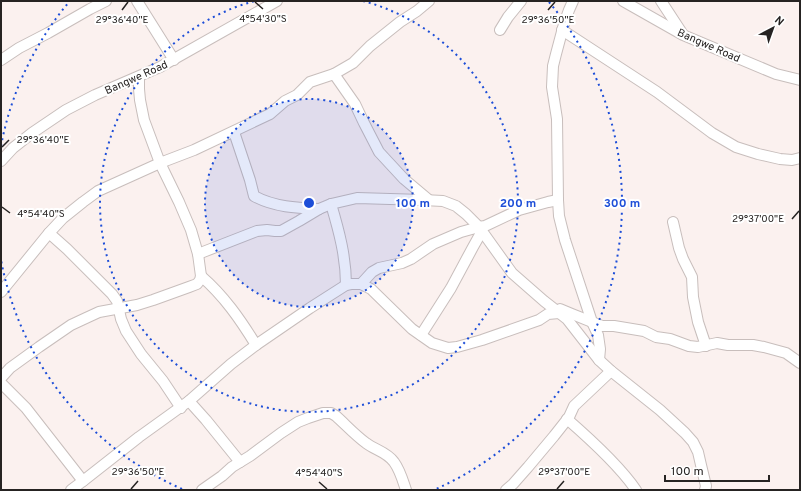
<svg xmlns="http://www.w3.org/2000/svg" width="801" height="491" font-family="Overpass,sans-serif">
<rect width="100%" height="100%" fill="#fbf1ef"/>
<g fill="none" stroke-linecap="round" stroke-linejoin="round">
<!-- minor casing -->
<g stroke="#c8bebc" stroke-width="12">
<g id="minor">
<path d="M137 1 174 60"/>
<path d="M573 1 569 10 564 24 556 54 553 66 552 87 557 119 558 200 559 216 565 240 592 322 598 335 600 349 599 360"/>
<path d="M623 1 683 35 776 74 800 80"/>
<path d="M661 1 682 33"/>
<path d="M500 30 508 17 521 1"/>
<path d="M562 30 657 92 712 133 736 147 758 154 780 159 792 160 800 158"/>
<path d="M1 60 19 48 48 33 90 9 106 1"/>
<path d="M334 74 355 104 364 123 379 152 404 179 429 200"/>
<path d="M234 132 250 180 254 196C274 207 297 208 319 209"/>
<path d="M1 161 13 148 32 133 66 110 95 95 160 67 277 1"/>
<path d="M331 204C339 231 346 257 346 285"/>
<path d="M673 222 679 248 683 259 692 277 693 297 698 322 706 346"/>
<path d="M49 233 67 249 112 294 117 301 121 319 126 331 141 354 163 381 181 408"/>
<path d="M198 254 257 231 267 230 275 231H281L299 221 319 209 331 204 357 198 423 200 443 201 456 206 466 214 479 227 512 273 544 301 567 319 599 360 611 371 660 410 685 433 693 442 698 452 701 465 706 486 705 490"/>
<path d="M201 276C224 296 240 319 256 345"/>
<path d="M361 284 372 272 379 268 402 263 411 259 433 244 461 232 479 227 485 226 519 210 548 202 558 200"/>
<path d="M1 292 49 233 63 218 83 202 98 191 160 163 194 150 270 114 285 101 297 95 310 82 334 74 353 63 370 46 400 22 417 11 429 1"/>
<path d="M560 309 572 314 602 326H614L644 331 656 337 670 339 689 346 698 347 717 343 728 345H753L764 347 786 353 800 363"/>
<path d="M421 335 451 288 473 247 482 231"/>
<path d="M1 378 10 368 39 347 71 325 86 318 99 312 137 305 153 300 189 287 197 284 200 280 201 276 198 254 191 230 179 202 160 163 144 120 140 100 139 89V77"/>
<path d="M1 383 26 408 83 481 139 437 189 401 231 364 256 345 310 308 346 285 351 284H361L371 289 412 329 432 343 448 348 457 347 482 340 539 320 548 314 559 313"/>
<path d="M189 401 206 420 240 462"/>
<path d="M567 419C590 439 619 465 636 490"/>
<path d="M71 490 83 481"/>
<path d="M202 490 222 476 232 467 250 456 281 433 298 422 308 418 323 413H331L336 416C346 425 355 435 366 443 375 450 387 452 394 462 400 470 403 481 406 490"/>
<path d="M506 490 513 484 528 467 554 436 569 417 574 406 611 371"/>
</g>
</g>
<!-- minor -->
<use href="#minor" stroke="#fff" stroke-width="10"/>
</g>
<!-- ticks -->
<path fill="none" stroke="#262322" stroke-width="1.5" d="M255 2 263 9M122 10 128 2M548 10 555 2M2 147 9 140M2 207 10 213M792 219 799 211M319 482 327 489M131 489 138 481M557 489 564 481"/>
<!-- distance rings -->
<circle cx="309" cy="203" r="104" fill="#1d4ed8" fill-opacity=".12"/>
<g fill="none" stroke="#1d4ed8" stroke-width="2" stroke-dasharray="2 4">
<circle cx="309" cy="203" r="104"/>
<path d="M363 1A209 209 0 1 1 255 1"/>
<path d="M182 489A313 313 0 0 1 1 260M1 146A313 313 0 0 1 69 2M549 2A313 313 0 0 1 436 489"/>
</g>
<g text-anchor="middle" stroke-width="4" stroke-linejoin="round" paint-order="stroke">
<!-- street labels -->
<g font-size="11" fill="#262322" stroke="#fff">
<text transform="translate(709 45) rotate(24)" y="4">Bangwe Road</text>
<text transform="translate(136 77) rotate(-24)" y="4">Bangwe Road</text>
</g>
</g>
<g font-size="10" text-anchor="middle" fill="#262322" stroke="#fff" stroke-width="4" stroke-linejoin="round" paint-order="stroke">
<text x="263" y="22">4°54'30"S</text>
<text x="122" y="23">29°36'40"E</text>
<text x="548" y="23">29°36'50"E</text>
<text x="43" y="143">29°36'40"E</text>
<text x="41" y="217">4°54'40"S</text>
<text x="758" y="222">29°37'00"E</text>
<text x="138" y="475">29°36'50"E</text>
<text x="564" y="475">29°37'00"E</text>
<text x="319" y="476">4°54'40"S</text>
</g>
<circle cx="309" cy="203" r="6" fill="#1d4ed8" stroke="#fff" stroke-width="2"/>
<g font-size="12" text-anchor="middle" font-weight="bold" fill="#1d4ed8" stroke="#fff" stroke-width="4" stroke-linejoin="round" paint-order="stroke">
<text x="413" y="207">100 m</text>
<text x="518" y="207">200 m</text>
<text x="622" y="207">300 m</text>
</g>
<!-- border -->
<rect width="801" height="491" fill="none" stroke="#262322" stroke-width="4"/>
<!-- north arrow -->
<g transform="translate(773 28) rotate(41)" stroke="#ffffff" stroke-width="3" paint-order="stroke">
<path d="M0-3L7 15L0 10L-7 15Z" fill="#262322"/>
<text y="-6" font-size="11" font-weight="bold" text-anchor="middle" fill="#262322">N</text>
</g>
<!-- scale -->
<path d="M665 475v6h104v-6" fill="none" stroke="#262322" stroke-width="2"/>
<text x="671" y="475" font-size="12" fill="#262322" stroke="#ffffff" stroke-width="3" paint-order="stroke">100 m</text>
</svg>
